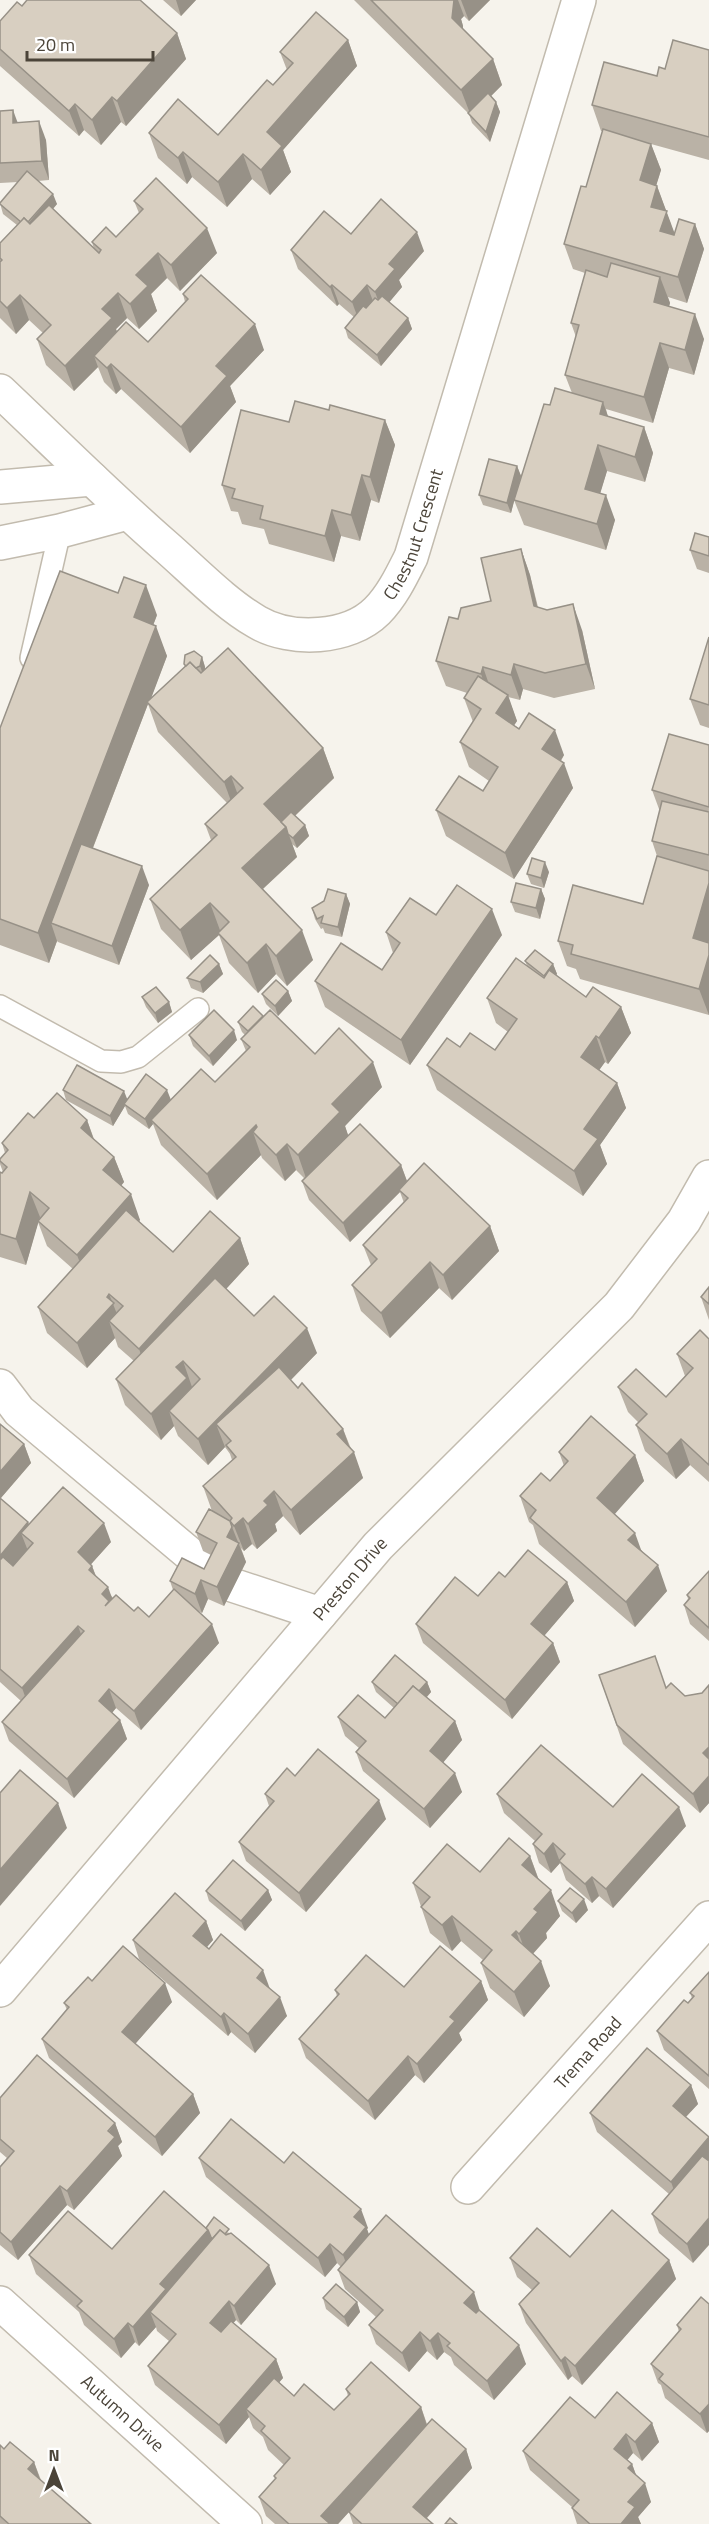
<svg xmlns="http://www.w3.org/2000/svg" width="709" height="2524" font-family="'Titillium Web',sans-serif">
<rect width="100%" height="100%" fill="#f6f3ec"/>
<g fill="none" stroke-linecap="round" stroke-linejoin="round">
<!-- service casing -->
<g stroke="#c2bbae" stroke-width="24">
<g id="service">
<path d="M31 658 60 531"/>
<path d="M0 1006 101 1061 121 1062 138 1057 198 1009"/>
</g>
</g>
<!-- minor casing -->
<g stroke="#c2bbae" stroke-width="36">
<g id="minor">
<path id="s1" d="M0 391C54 442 107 495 163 544 192 569 224 603 257 622 291 642 349 639 377 611 392 596 402 575 411 557L579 0"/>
<path d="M0 487 92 479"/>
<path d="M0 543 60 531 127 513"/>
<path d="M0 1386 19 1411 223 1582 320 1614"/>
<path id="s2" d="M0 1990 378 1546 619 1306 684 1221 709 1177"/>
<path id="s3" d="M468 2187 709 1918"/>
<path id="s4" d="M0 2303 245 2524"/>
</g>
</g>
<!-- service -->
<use href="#service" stroke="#fff" stroke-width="21"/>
<!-- minor -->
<use href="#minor" stroke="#fff" stroke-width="33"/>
</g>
<!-- wall -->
<g fill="#bab2a6">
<path d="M163 0H196L181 16Z"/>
<path d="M354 0H490L469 21 464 16 461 19 463 26V29L493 59 502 85 491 96 496 102 500 112 490 142 472 123 469 114Z"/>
<path d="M0 21 177 33 186 59 126 126 121 122 101 145 84 130 79 136 0 66Z"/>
<path d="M348 40 357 66 283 150 291 172 270 195 252 179 227 207 192 177 187 184 158 158 149 133 218 135 273 85 287 70 280 52Z"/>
<path d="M709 50V160L651 144 661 170 656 185 657 186 674 233 695 224 704 249 687 303 668 297 670 303 669 306 704 339 694 375 669 368 653 423 606 409 608 417 644 427 653 453 645 482 607 471 600 493 615 520 606 550 524 525 514 500 511 513 483 505 479 495 517 466 521 476 550 405 572 393 565 375 576 337 571 323 585 273 573 269 564 244 586 187 603 131H601L592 105 657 76 665 69Z"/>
<path d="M0 111 46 140 49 180 38 181 57 204 53 209 94 249 92 242 116 237 139 213 134 201 217 253 180 291 167 278 151 294 157 311 139 329 127 318 116 329 117 332 148 342 185 302 183 294 264 350 230 386 236 402 190 453 121 389 116 394 104 382 98 367 74 391 46 365 37 339 43 333 29 320 16 334 0 318V243L17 225 3 214 0 203 18 182 0 183Z"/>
<path d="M351 234 424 251 399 280 402 287 389 302 408 318 412 329 381 366 348 338 345 328 354 317 339 304 337 306 298 269 291 250Z"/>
<path d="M329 410 385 420 395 445 379 503 371 500 360 541 341 536 334 562 269 544 264 529 242 524 238 512 231 511 222 485 289 422Z"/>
<path d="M709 537V573L697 569 690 550Z"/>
<path d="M521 549 530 575 538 607 582 630 595 689 554 698 523 689 520 700 508 697 517 721 514 725 564 755 561 761 573 788 514 879 446 836 436 810 483 791 489 781 469 767 460 742 473 722 464 698 467 693 446 686 436 661 491 601Z"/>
<path d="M157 615 153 625 167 656 150 700 185 667 184 664 202 657 205 667V669L323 748 334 778 295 816 305 825 309 836 297 848 292 844 297 857 263 889 313 960 287 986 276 974 258 993 229 963 219 935 191 960 161 929 150 899 211 840 205 824 227 803 158 732 148 704 93 848 149 885 119 965 58 942 57 941 49 963 0 945V728Z"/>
<path d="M709 637V728L700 725 690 699Z"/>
<path d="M709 745V1015L580 979 576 969 567 966 558 941 643 904 657 856 652 841 660 810 659 809 652 790Z"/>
<path d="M549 872 544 888 531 884 527 874Z"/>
<path d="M541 889 545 899 540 919 515 912 511 902Z"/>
<path d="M346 894 350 904 342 937 325 933 323 928 321 929 315 919 312 908Z"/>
<path d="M436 915 502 935 410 1065 325 1007 315 981 382 970 393 953 386 932Z"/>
<path d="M525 961 553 964 557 974 556 975 586 997 621 1007 631 1033 608 1064 605 1062 599 1070 617 1083 626 1108 600 1145 607 1164 583 1196 437 1090 427 1065 460 1047 495 1050 508 1032 496 1023 487 998 527 966Z"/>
<path d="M219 964 223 974 203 993 191 988 187 978Z"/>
<path d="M288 991 292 1001 278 1016 266 1004 262 994Z"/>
<path d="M142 997 169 1002 172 1012 158 1023 146 1007Z"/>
<path d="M263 1016 315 1054 382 1087 345 1126 348 1135 401 1165 407 1181 490 1226 499 1251 452 1300 439 1288 390 1338 361 1311 352 1285 371 1265 363 1245 404 1203 400 1192 350 1242 309 1200 302 1181 305 1179 296 1170 285 1181 262 1158 261 1155 217 1200 161 1145 153 1124 149 1129 128 1114 125 1106 113 1126 66 1100 63 1090 127 1100H171L215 1082 246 1051 241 1039 245 1035 242 1032 238 1022Z"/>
<path d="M189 1035 237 1040 213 1066 193 1046Z"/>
<path d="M34 1118 87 1120 94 1139 114 1157 124 1182 121 1186 140 1220 139 1221 173 1252 240 1238 249 1264 226 1289 254 1316 317 1353 291 1380 298 1388 343 1429 363 1478 300 1535 283 1516 275 1524 277 1531 257 1549 252 1544 244 1551 241 1548 246 1562 224 1606 208 1599 202 1613 198 1611 219 1643 141 1730 116 1708 112 1713 120 1720 127 1739 74 1798 9 1741 2 1722 21 1701 0 1682V1424L24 1444 31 1463 0 1499 29 1524 111 1542 91 1564 92 1566 96 1576 113 1598 134 1611 149 1617 173 1590 170 1581 204 1569 211 1555 203 1551 196 1532 212 1511 203 1486 232 1460 230 1454 225 1447 208 1465 178 1436 174 1426 161 1440 125 1405 116 1379 134 1361 118 1347 115 1338 87 1368 47 1333 38 1307 73 1269 47 1246 38 1222 26 1265 0 1257V1172L2 1173 3 1172 0 1164V1159L5 1153 2 1143Z"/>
<path d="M709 1287V1320L701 1297Z"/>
<path d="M709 1339V1482L690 1465 676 1479 645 1451 636 1425 639 1423 628 1412 618 1387 666 1397 685 1376 677 1354Z"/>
<path d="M559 1452 635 1455 644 1481 614 1514 642 1551 667 1591 635 1627 539 1544 533 1525 529 1522 520 1496 550 1481 564 1466Z"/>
<path d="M709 1571V1641L690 1624 684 1605 688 1599 687 1595Z"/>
<path d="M505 1577 567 1582 574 1601 544 1636 553 1643 560 1662 512 1719 423 1643 416 1624 478 1596Z"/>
<path d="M599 1675 667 1688 685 1696 702 1693 709 1685V1803L700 1813 623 1744Z"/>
<path d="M372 1682H427L431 1692 427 1697 455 1721 462 1740 443 1762 462 1792 430 1828 363 1771 356 1752 359 1748 345 1736 338 1717 385 1718 394 1708 376 1692Z"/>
<path d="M295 1776 386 1819 306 1912 246 1861 239 1842 269 1806 265 1794Z"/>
<path d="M497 1794 613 1807 686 1826 613 1908 599 1896 592 1903 566 1880 560 1863 551 1873 539 1863 533 1844 535 1841 504 1813Z"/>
<path d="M530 1856 539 1880 560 1916 546 1933 547 1938 533 1954 550 1986 524 2017 490 1988 481 1963 483 1960 461 1941 452 1951 430 1933 413 1883 480 1872Z"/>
<path d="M268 1890 272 1900 245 1931 209 1901 206 1891Z"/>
<path d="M558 1901 588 1910 576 1923 562 1911Z"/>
<path d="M206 1921 213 1940 207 1947 270 1989 287 2016 255 2053 231 2032 228 2036 139 1959 133 1940Z"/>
<path d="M709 1972V2089L664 2050 657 2031 688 2003 692 1998 690 1993Z"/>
<path d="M92 1981 172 2002 135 2044 193 2094 200 2113 162 2156 49 2058 42 2039 67 2010 64 2003Z"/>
<path d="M481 1981 488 2000 459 2033 462 2040 424 2083 415 2075 375 2120 306 2058 299 2039 337 1996 335 1990 404 1987Z"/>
<path d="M691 2085 698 2104 686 2117 693 2263 659 2233 652 2214 669 2194 597 2132 590 2113Z"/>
<path d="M0 2098 115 2123 122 2142 118 2146 122 2156 74 2210 67 2205 18 2260 0 2245V2167L7 2158 0 2152Z"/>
<path d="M199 2158 284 2163 368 2228 367 2229 369 2235 480 2311 526 2364 494 2400 454 2365 451 2357 444 2352 437 2360 427 2351 409 2372 376 2344 369 2325 376 2317 345 2289 338 2270 341 2267 337 2263 325 2277 206 2177Z"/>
<path d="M206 2228 230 2233 276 2284 241 2325 236 2320 233 2323 276 2359 283 2378 279 2382 294 2396 334 2410 348 2396 346 2389 421 2407 427 2424 466 2449 472 2468 427 2518 433 2524H353L349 2512 338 2524H275L266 2516 259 2497 275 2479 274 2476 284 2465 268 2450 263 2437 253 2428 249 2417 226 2444 155 2385 148 2366 169 2341 157 2331 156 2327 139 2346 135 2342 121 2358 84 2325 79 2312 36 2274 29 2255 112 2249Z"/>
<path d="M570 2257 669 2260 676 2279 582 2385 572 2376 568 2380 526 2323 519 2304 532 2290 517 2277 510 2258Z"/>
<path d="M323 2298 357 2302 360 2312 348 2327 326 2309Z"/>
<path d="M709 2304V2431L707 2433 665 2398 661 2385 658 2383 651 2364 679 2332 677 2325Z"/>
<path d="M595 2418 652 2423 659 2442 642 2461 633 2453 627 2460 632 2464 636 2475 651 2502 638 2517 641 2524H577L572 2508V2507L530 2470 523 2451Z"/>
<path d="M0 2445 4 2449 34 2462 41 2480 91 2524H0Z"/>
</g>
<!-- shaded-wall -->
<g fill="#979187">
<path d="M176 0H196L181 16Z"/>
<path d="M448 0H458L464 16 461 19 463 26 461 43 452 18Z"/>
<path d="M461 0H490L469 21Z"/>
<path d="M177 33 186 59 126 126 117 101Z"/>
<path d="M348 40 357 66 283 150 291 172 270 195 261 170 267 132Z"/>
<path d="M493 59 502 85 471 116 461 90Z"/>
<path d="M112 97 121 122 101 145 92 120Z"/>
<path d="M496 102 500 112 490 142 486 132Z"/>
<path d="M75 104 84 130 79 136 69 111Z"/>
<path d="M13 110 20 129 13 123Z"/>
<path d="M39 121 46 140 49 180 42 161Z"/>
<path d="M651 144 661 170 650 206 640 180Z"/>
<path d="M183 152 192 177 187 184 178 158Z"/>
<path d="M243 154 252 179 227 207 218 182Z"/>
<path d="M657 186 676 237 670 257 651 207Z"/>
<path d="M53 194 57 204 29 236 26 226Z"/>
<path d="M695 224 704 249 687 303 678 277Z"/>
<path d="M207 228 217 253 180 291 171 265Z"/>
<path d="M417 232 424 251 399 280 402 287 382 311 375 292 389 264Z"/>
<path d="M158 253 167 278 151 294 157 311 139 329 130 304 136 275Z"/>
<path d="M660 277 670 303 663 327 654 302Z"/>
<path d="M332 285 339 304 337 306 330 287Z"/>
<path d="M367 285 374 304 359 321 352 302Z"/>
<path d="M118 293 127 318 116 329 121 343 94 356 98 367 74 391 65 366 102 309Z"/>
<path d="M20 295 29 320 16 334 7 308Z"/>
<path d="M695 314 704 339 694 375 685 350Z"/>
<path d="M408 318 412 329 381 366 377 355Z"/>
<path d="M255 324 264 350 230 386 236 402 190 453 181 427 216 366Z"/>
<path d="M660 343 669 368 653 423 644 397Z"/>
<path d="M111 364 121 389 116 394 107 368Z"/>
<path d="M603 402 612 428 600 414Z"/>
<path d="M385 420 395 445 379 503 370 477Z"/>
<path d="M644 427 653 453 645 482 635 457Z"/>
<path d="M598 445 607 471 594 514 585 489Z"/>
<path d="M517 466 521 476 511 513 507 503Z"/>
<path d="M362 475 371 500 360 541 351 515Z"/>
<path d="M606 495 615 520 606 550 597 524Z"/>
<path d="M332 510 341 536 334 562 325 536Z"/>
<path d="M521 549 530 575 543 632 534 606Z"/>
<path d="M146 585 157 615 145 647 134 617Z"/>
<path d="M573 604 582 630 595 689 586 664Z"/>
<path d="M156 626 167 656 149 704 147 702 148 704 62 928 51 923 57 941 49 963 38 933Z"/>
<path d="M202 657 205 667 204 677 200 666Z"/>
<path d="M514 664 523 689 520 700 511 675Z"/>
<path d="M483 667 492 693 490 700 481 674Z"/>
<path d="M508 695 517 721 505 739 496 713Z"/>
<path d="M555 730 564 755 552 774 542 749Z"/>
<path d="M323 748 334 778 282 828 264 804Z"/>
<path d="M564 763 573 788 514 879 505 853Z"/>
<path d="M231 776 242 806 235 812 224 782Z"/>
<path d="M305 825 309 836 297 848 293 838Z"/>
<path d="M286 827 297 857 253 898 242 868Z"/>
<path d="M545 862 549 872 544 888 541 878Z"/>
<path d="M142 866 149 885 119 965 112 946Z"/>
<path d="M709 883V941L703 964 693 938Z"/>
<path d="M541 889 545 899 540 919 536 908Z"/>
<path d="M346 894 350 904 342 937 338 927Z"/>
<path d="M210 903 221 933H218L219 935 191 960 180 930Z"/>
<path d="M492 909 502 935 410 1065 401 1040Z"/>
<path d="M302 930 313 960 287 986 276 956Z"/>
<path d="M266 944 276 974 258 993 247 963Z"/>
<path d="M709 955V1015L699 989Z"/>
<path d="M219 964 223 974 203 993 200 982Z"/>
<path d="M553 964 557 974 547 986 544 976Z"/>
<path d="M288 991 292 1001 278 1016 275 1006Z"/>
<path d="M169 1002 172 1012 158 1023 155 1013Z"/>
<path d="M621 1007 631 1033 608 1064 599 1038Z"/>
<path d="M234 1030 237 1040 213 1066 209 1056Z"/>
<path d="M596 1036 605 1062 590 1083 581 1057Z"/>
<path d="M373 1062 382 1087 345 1126 349 1138 307 1181 298 1155 332 1104Z"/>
<path d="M617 1083 626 1108 600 1145 607 1164 583 1196 574 1171 584 1129Z"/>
<path d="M167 1090 171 1100 151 1120 153 1124 149 1129 145 1119Z"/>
<path d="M124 1091 128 1101 124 1104 125 1106 113 1126 110 1116Z"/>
<path d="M87 1120 96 1146 81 1128Z"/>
<path d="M256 1125 261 1141 253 1132 261 1155 217 1200 207 1174Z"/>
<path d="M287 1144 296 1170 285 1181 276 1155Z"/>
<path d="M114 1157 124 1182 112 1196 103 1170Z"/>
<path d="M401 1165 408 1184 399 1190 400 1192 350 1242 343 1223Z"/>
<path d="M30 1192 40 1217 26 1265 16 1239Z"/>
<path d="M131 1194 140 1220 87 1281 77 1255Z"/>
<path d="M490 1226 499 1251 452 1300 443 1275Z"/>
<path d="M240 1238 249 1264 148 1374 139 1349Z"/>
<path d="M430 1262 439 1288 390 1338 381 1313Z"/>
<path d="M109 1294 123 1329 109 1321 115 1338 87 1368 77 1343Z"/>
<path d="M307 1328 317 1353 231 1441 216 1424 225 1447 208 1465 198 1439Z"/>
<path d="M183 1361 192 1387 169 1411 174 1426 161 1440 151 1414 176 1367Z"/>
<path d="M343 1429 352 1454 354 1452 363 1478 300 1535 291 1510 337 1434Z"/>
<path d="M681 1439 690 1465 676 1479 667 1454Z"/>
<path d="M24 1444 31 1463 0 1499V1472Z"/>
<path d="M635 1455 644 1481 606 1524 597 1498Z"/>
<path d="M274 1491 283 1516 275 1524 277 1531 257 1549 248 1524 264 1501Z"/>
<path d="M243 1518 252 1544 244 1551 234 1526Z"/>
<path d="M28 1522 35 1541 33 1543 21 1533 28 1551 0 1583V1556Z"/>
<path d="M104 1523 111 1542 85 1571 78 1552Z"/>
<path d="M232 1527 246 1562 224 1606 217 1587 227 1537Z"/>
<path d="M635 1533 644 1558 628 1540Z"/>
<path d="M658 1565 667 1591 635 1627 626 1602Z"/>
<path d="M92 1566 99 1585 89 1570Z"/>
<path d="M201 1580 208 1599 202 1613 195 1594Z"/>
<path d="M567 1582 574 1601 538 1643 531 1624Z"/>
<path d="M108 1587 115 1606 102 1594Z"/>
<path d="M212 1624 219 1643 141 1730 134 1711Z"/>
<path d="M78 1626 85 1645 29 1707 22 1688Z"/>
<path d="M553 1643 560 1662 512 1719 505 1700Z"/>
<path d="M427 1682 431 1692 407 1719 404 1709Z"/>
<path d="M109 1689 116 1708 106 1720 99 1701Z"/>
<path d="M120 1720 127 1739 74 1798 67 1779Z"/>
<path d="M455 1721 462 1740 437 1770 430 1751Z"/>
<path d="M709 1747V1770L703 1753Z"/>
<path d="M455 1773 462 1792 430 1828 424 1809Z"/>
<path d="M709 1776V1803L700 1813 693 1794Z"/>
<path d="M379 1800 386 1819 306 1912 299 1893Z"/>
<path d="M58 1803 67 1828 0 1906V1870Z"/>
<path d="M679 1807 686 1826 613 1908 606 1889Z"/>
<path d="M553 1843 560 1862 559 1861 560 1863 551 1873 544 1854Z"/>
<path d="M530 1856 539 1881 522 1865Z"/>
<path d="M592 1877 599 1896 592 1903 585 1884Z"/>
<path d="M268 1890 272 1900 245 1931 241 1921Z"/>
<path d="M551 1890 560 1916 546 1933 547 1938 528 1959 519 1934 534 1909Z"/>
<path d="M584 1899 588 1910 576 1923 572 1913Z"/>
<path d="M452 1916 461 1941 452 1951 442 1925Z"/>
<path d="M206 1921 213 1940 200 1955 193 1936Z"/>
<path d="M516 1931 525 1956 512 1935Z"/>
<path d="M541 1961 550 1986 524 2017 514 1992Z"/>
<path d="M263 1970 270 1989 257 1978Z"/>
<path d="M481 1981 488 2000 459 2033 462 2040 424 2083 417 2064 450 2017Z"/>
<path d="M165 1983 172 2002 129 2051 122 2032Z"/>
<path d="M280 1997 287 2016 255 2053 248 2034Z"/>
<path d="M224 2013 231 2032 228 2036 221 2017Z"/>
<path d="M408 2056 415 2075 375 2120 368 2101Z"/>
<path d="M691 2085 698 2104 679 2124 673 2106Z"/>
<path d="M193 2094 200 2113 162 2156 155 2137Z"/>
<path d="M115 2123 122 2142 118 2146 122 2156 74 2210 67 2191Z"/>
<path d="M709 2137V2164L678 2201 671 2182Z"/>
<path d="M60 2186 67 2205 18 2260 11 2242Z"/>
<path d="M361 2209 368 2228 367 2229 373 2246 350 2274 343 2255 354 2217Z"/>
<path d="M709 2218V2245L693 2263 687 2244Z"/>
<path d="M208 2230 215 2249 150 2312 156 2327 139 2346 133 2327 160 2284Z"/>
<path d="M330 2244 337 2263 325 2277 318 2258Z"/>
<path d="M669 2260 676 2279 582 2385 575 2366Z"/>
<path d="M269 2265 276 2284 241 2325 234 2306Z"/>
<path d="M474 2292 480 2311 471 2322 464 2303Z"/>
<path d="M229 2301 236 2320 217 2342 210 2323Z"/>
<path d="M357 2302 360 2312 348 2327 344 2317Z"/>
<path d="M128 2323 135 2342 121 2358 114 2339Z"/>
<path d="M420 2332 427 2351 409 2372 402 2353Z"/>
<path d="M438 2333 444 2352 437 2360 430 2341Z"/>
<path d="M519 2345 526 2364 494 2400 487 2381Z"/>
<path d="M565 2357 572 2376 568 2380 561 2361Z"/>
<path d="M276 2359 283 2378 252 2414 246 2409 249 2417 226 2444 219 2425Z"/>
<path d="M709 2404V2431L707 2433 700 2414Z"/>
<path d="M421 2407 427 2426 338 2524H324L321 2516Z"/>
<path d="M652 2423 659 2442 642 2461 635 2442Z"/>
<path d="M626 2434 633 2453 621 2468 614 2449Z"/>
<path d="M466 2449 472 2468 421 2524 413 2507Z"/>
<path d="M34 2462 43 2488 28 2469Z"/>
<path d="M632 2464 639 2483 628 2468Z"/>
<path d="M645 2483 651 2502 638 2517 641 2524H620L628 2502Z"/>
</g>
<!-- building -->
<g fill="#d8cfc1" stroke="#979187" stroke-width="1.5">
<path d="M27 0H140L177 33 117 101 112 97 92 120 75 104 69 111 0 49V21L17 2 22 6Z"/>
<path d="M371 0H454L452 18 493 59 461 90Z"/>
<path d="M316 12 348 40 267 132 282 146 261 170 243 154 218 182 183 152 178 158 149 133 178 99 218 135 267 80 273 85 293 63 280 52Z"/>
<path d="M673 40 709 50V137L592 105 604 62 657 76 659 67 665 69Z"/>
<path d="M488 93 496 102 486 132 468 113Z"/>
<path d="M13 110V123L39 121 42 161 0 163V111Z"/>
<path d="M603 129 651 144 640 180 657 186 651 207 667 211 660 231 674 235 679 219 695 224 678 277 564 244 581 186 586 187Z"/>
<path d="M27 171 53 194 28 222 24 218 21 222 0 204V203Z"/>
<path d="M156 178 207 228 171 265 158 253 136 275 148 286 130 304 118 293 102 309 112 318 65 366 37 339 51 325 20 295 7 308 0 301V262L2 260 0 258V243L24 218 30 224 49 205 99 253 101 250 92 242 106 227 116 237 143 209 134 201Z"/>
<path d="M381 199 417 232 389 264 395 269 375 292 367 285 352 302 332 285 330 287 291 250 324 211 351 234Z"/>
<path d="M611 263 660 277 654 302 695 314 685 350 660 343 644 397 565 375 579 325 571 323 586 270 607 277Z"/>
<path d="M201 275 255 324 216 366 227 376 181 427 111 364 107 368 94 356 126 322 148 342 188 299 183 294Z"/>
<path d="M382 296 408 318 377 355 345 328 363 306 366 308 375 298 378 300Z"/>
<path d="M555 388 603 402 600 414 644 427 635 457 598 445 585 489 606 495 597 524 514 500 544 404 550 405Z"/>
<path d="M295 401 329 410 330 405 385 420 370 477 362 475 351 515 332 510 325 536 260 519 263 506 232 498 235 489 222 485 241 410 289 422Z"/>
<path d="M489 459 517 466 507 503 479 495Z"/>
<path d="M695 533 709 537V556L690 550Z"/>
<path d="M521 549 534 606 547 610 573 604 586 664 545 673 514 664 511 675 483 667 481 674 436 661 449 617 458 619 461 608 491 601 481 558Z"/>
<path d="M60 571 118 593 124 577 146 585 134 617 156 626 38 933 0 919V728Z"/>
<path d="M709 637V705L690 699Z"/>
<path d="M228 648 323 748 264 804 286 827 242 868 302 930 276 956 266 944 247 963 218 933 229 922 210 903 180 930 150 899 217 835 205 824 243 788 231 776 224 782 147 702 190 662 201 673Z"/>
<path d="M194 651 202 657 200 666 196 668 190 662 186 666 184 664 185 655Z"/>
<path d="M478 676 508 695 496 713 519 729 529 713 555 730 542 749 564 763 505 853 436 810 459 776 483 791 498 767 460 742 481 709 464 698Z"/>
<path d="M669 734 709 745V807L652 790Z"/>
<path d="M662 801 709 812V855L652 841Z"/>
<path d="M291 812 305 825 293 838 288 834 286 827 281 822Z"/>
<path d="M81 844 142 866 112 946 51 923Z"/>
<path d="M657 856 709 871V883L693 938 709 943V955L699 989 571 954 573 945 558 941 573 885 643 904Z"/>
<path d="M532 858 545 862 541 878 527 874Z"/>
<path d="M516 883 541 889 536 908 511 902Z"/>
<path d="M457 885 492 909 401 1040 315 981 341 943 382 970 400 943 386 932 410 898 436 915Z"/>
<path d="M328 889 346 894 338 927 321 923 323 916 317 919 312 908 324 901Z"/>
<path d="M535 950 553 964 544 976 525 961Z"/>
<path d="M210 955 219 964 200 982 187 978Z"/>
<path d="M516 958 544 978 549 970 586 997 593 987 621 1007 599 1038 596 1036 581 1057 617 1083 584 1129 598 1139 574 1171 427 1065 447 1038 460 1047 470 1033 495 1050 517 1019 487 998Z"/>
<path d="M276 980 288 991 275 1006 262 994Z"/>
<path d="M156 987 169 1002 155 1013 142 997Z"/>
<path d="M253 1006 263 1016 248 1031 238 1022Z"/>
<path d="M214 1010 234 1030 209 1056 189 1035Z"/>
<path d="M270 1010 315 1054 339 1028 373 1062 332 1104 340 1112 298 1155 287 1144 276 1155 253 1132 257 1127 256 1125 207 1174 151 1120 201 1069 215 1082 250 1047 241 1039Z"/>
<path d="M77 1065 124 1091 110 1116 63 1090Z"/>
<path d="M146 1074 167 1090 145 1119 124 1104Z"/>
<path d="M57 1093 87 1120 81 1128 114 1157 103 1170 131 1194 77 1255 38 1221 49 1208 30 1192 16 1239 0 1234V1172L2 1173 7 1167 0 1161V1159L8 1150 2 1143 28 1113 34 1118Z"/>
<path d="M360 1124 401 1165 343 1223 302 1181Z"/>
<path d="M424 1163 490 1226 443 1275 430 1262 381 1313 352 1285 377 1259 363 1245 408 1198 399 1190Z"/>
<path d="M126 1210 173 1252 210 1211 240 1238 139 1349 109 1321 123 1306 109 1294 107 1297 114 1303 77 1343 38 1307Z"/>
<path d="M215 1278 254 1316 274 1296 307 1328 198 1439 169 1411 200 1379 183 1361 176 1367 187 1378 151 1414 116 1379Z"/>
<path d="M709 1287V1304L701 1297Z"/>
<path d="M700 1330 709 1339V1465L681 1439 667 1454 636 1425 647 1414 618 1387 636 1369 666 1397 693 1368 677 1354Z"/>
<path d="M279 1367 298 1388 302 1383 343 1429 337 1434 354 1452 291 1510 274 1491 264 1501 268 1505 248 1524 243 1518 234 1526 230 1521 232 1518 203 1486 236 1457 226 1445 231 1441 216 1424Z"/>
<path d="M591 1416 635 1455 597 1498 635 1533 628 1540 658 1565 626 1602 530 1518 536 1510 520 1496 541 1473 550 1481 568 1461 559 1452Z"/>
<path d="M0 1424 24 1444 0 1472Z"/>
<path d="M63 1487 104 1523 78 1552 92 1566 89 1570 108 1587 102 1594 109 1601 105 1606 116 1595 134 1611 138 1607 149 1617 174 1589 212 1624 134 1711 109 1689 99 1701 120 1720 67 1779 2 1722 84 1631 78 1626 22 1688 0 1669V1560L3 1557 13 1566 33 1543 21 1533Z"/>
<path d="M0 1498 28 1522 0 1556Z"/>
<path d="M209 1509 230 1521 232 1527 227 1537 239 1543 217 1587 201 1580 195 1594 170 1581 182 1558 204 1569 217 1543 196 1532Z"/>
<path d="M528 1550 567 1582 531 1624 553 1643 505 1700 416 1624 455 1577 478 1596 499 1572 505 1577Z"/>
<path d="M709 1571V1628L684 1605 690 1598 687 1595Z"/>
<path d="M395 1655 427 1682 419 1691 413 1686 398 1704 372 1682Z"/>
<path d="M655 1656 666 1688 671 1683 685 1696 702 1693 709 1685V1747L703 1753 709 1759V1776L693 1794 617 1725 599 1675Z"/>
<path d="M413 1686 455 1721 430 1751 455 1773 424 1809 356 1752 366 1741 338 1717 358 1695 385 1718Z"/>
<path d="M541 1745 613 1807 642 1774 679 1807 606 1889 592 1877 585 1884 559 1861 565 1854 553 1843 544 1854 533 1844 542 1834 497 1794Z"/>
<path d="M318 1749 379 1800 299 1893 239 1842 274 1801 265 1794 287 1768 295 1776Z"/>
<path d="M20 1770 58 1803 0 1870V1793Z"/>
<path d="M509 1838 530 1856 522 1865 551 1890 534 1909 538 1912 519 1934 516 1931 512 1935 541 1961 514 1992 481 1963 492 1950 452 1916 442 1925 421 1907 430 1897 413 1883 447 1844 480 1872Z"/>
<path d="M233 1860 268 1890 241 1921 206 1891Z"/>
<path d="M570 1888 584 1899 572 1913 558 1901Z"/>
<path d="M175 1893 206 1921 193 1936 209 1949 221 1934 263 1970 257 1978 280 1997 248 2034 224 2013 221 2017 133 1940Z"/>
<path d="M123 1946 165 1983 122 2032 193 2094 155 2137 42 2039 69 2007 64 2003 88 1977 92 1981Z"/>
<path d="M440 1946 481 1981 450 2017 455 2021 417 2064 408 2056 368 2101 299 2039 339 1994 335 1990 366 1955 404 1987Z"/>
<path d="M709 1972V2076L657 2031 684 2000 688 2003 694 1996 690 1993Z"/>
<path d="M647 2048 691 2085 673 2106 709 2137 671 2182 590 2113Z"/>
<path d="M37 2055 115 2123 108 2131 115 2137 67 2191 60 2186 11 2242 0 2232V2167L14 2151 0 2139V2098Z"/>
<path d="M231 2119 284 2163 293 2152 361 2209 354 2217 366 2227 343 2255 330 2244 318 2258 199 2158Z"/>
<path d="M702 2156 709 2161V2218L687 2244 652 2214Z"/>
<path d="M164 2191 208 2230 160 2284 166 2289 133 2327 128 2323 114 2339 77 2306 82 2301 29 2255 68 2211 112 2249Z"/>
<path d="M612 2210 669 2260 575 2366 565 2357 561 2361 519 2304 539 2283 510 2258 537 2228 570 2257Z"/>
<path d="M386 2215 474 2292 464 2303 476 2313 479 2310 519 2345 487 2381 447 2346 450 2343 438 2333 430 2341 420 2332 402 2353 369 2325 383 2310 338 2270Z"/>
<path d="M214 2217 229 2229 225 2234 220 2230 212 2239 211 2237 208 2230 206 2228Z"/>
<path d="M220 2230 226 2235 231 2233 269 2265 234 2306 229 2301 210 2323 221 2332 231 2321 276 2359 219 2425 148 2366 176 2334 150 2312Z"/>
<path d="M336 2284 357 2302 344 2317 323 2298Z"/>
<path d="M701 2297 709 2304V2404L700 2414 659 2379 663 2374 651 2364 681 2329 677 2325Z"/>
<path d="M371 2362 421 2407 321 2516 329 2523V2524H289L259 2497 276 2478 274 2476 290 2458 261 2431 265 2426 246 2409 274 2378 294 2396 304 2384 334 2410 350 2394 346 2389Z"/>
<path d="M617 2392 652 2423 635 2442 626 2434 614 2449 632 2464 628 2468 645 2483 628 2502 635 2507 621 2524H590L572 2508 579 2500 523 2451 570 2397 595 2418Z"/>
<path d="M432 2419 466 2449 413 2507 433 2524H362L349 2512Z"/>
<path d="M10 2442 34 2462 28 2469 91 2524H9L0 2516V2445L4 2449Z"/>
<path d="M450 2518 457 2524H445Z"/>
</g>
<g text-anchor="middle" stroke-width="6" stroke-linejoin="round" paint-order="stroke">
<!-- street labels -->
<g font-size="18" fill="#4b4439" stroke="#fff">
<text dy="6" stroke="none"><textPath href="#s1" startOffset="560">Chestnut Crescent</textPath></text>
<text dy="6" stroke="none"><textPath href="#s2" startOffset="540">Preston Drive</textPath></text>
<text dy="6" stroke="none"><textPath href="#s3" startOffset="180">Trema Road</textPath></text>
<text dy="6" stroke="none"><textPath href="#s4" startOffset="165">Autumn Drive</textPath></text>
</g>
</g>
<!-- north arrow -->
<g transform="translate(54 2470)" stroke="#ffffff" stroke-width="4.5" paint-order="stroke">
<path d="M0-4.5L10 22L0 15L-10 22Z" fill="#4b4439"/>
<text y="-9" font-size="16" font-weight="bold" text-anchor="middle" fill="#4b4439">N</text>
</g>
<!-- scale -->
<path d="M27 51v9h126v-9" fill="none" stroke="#4b4439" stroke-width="3"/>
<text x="36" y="51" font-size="18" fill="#4b4439" stroke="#ffffff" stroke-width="4.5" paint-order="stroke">20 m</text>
</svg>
